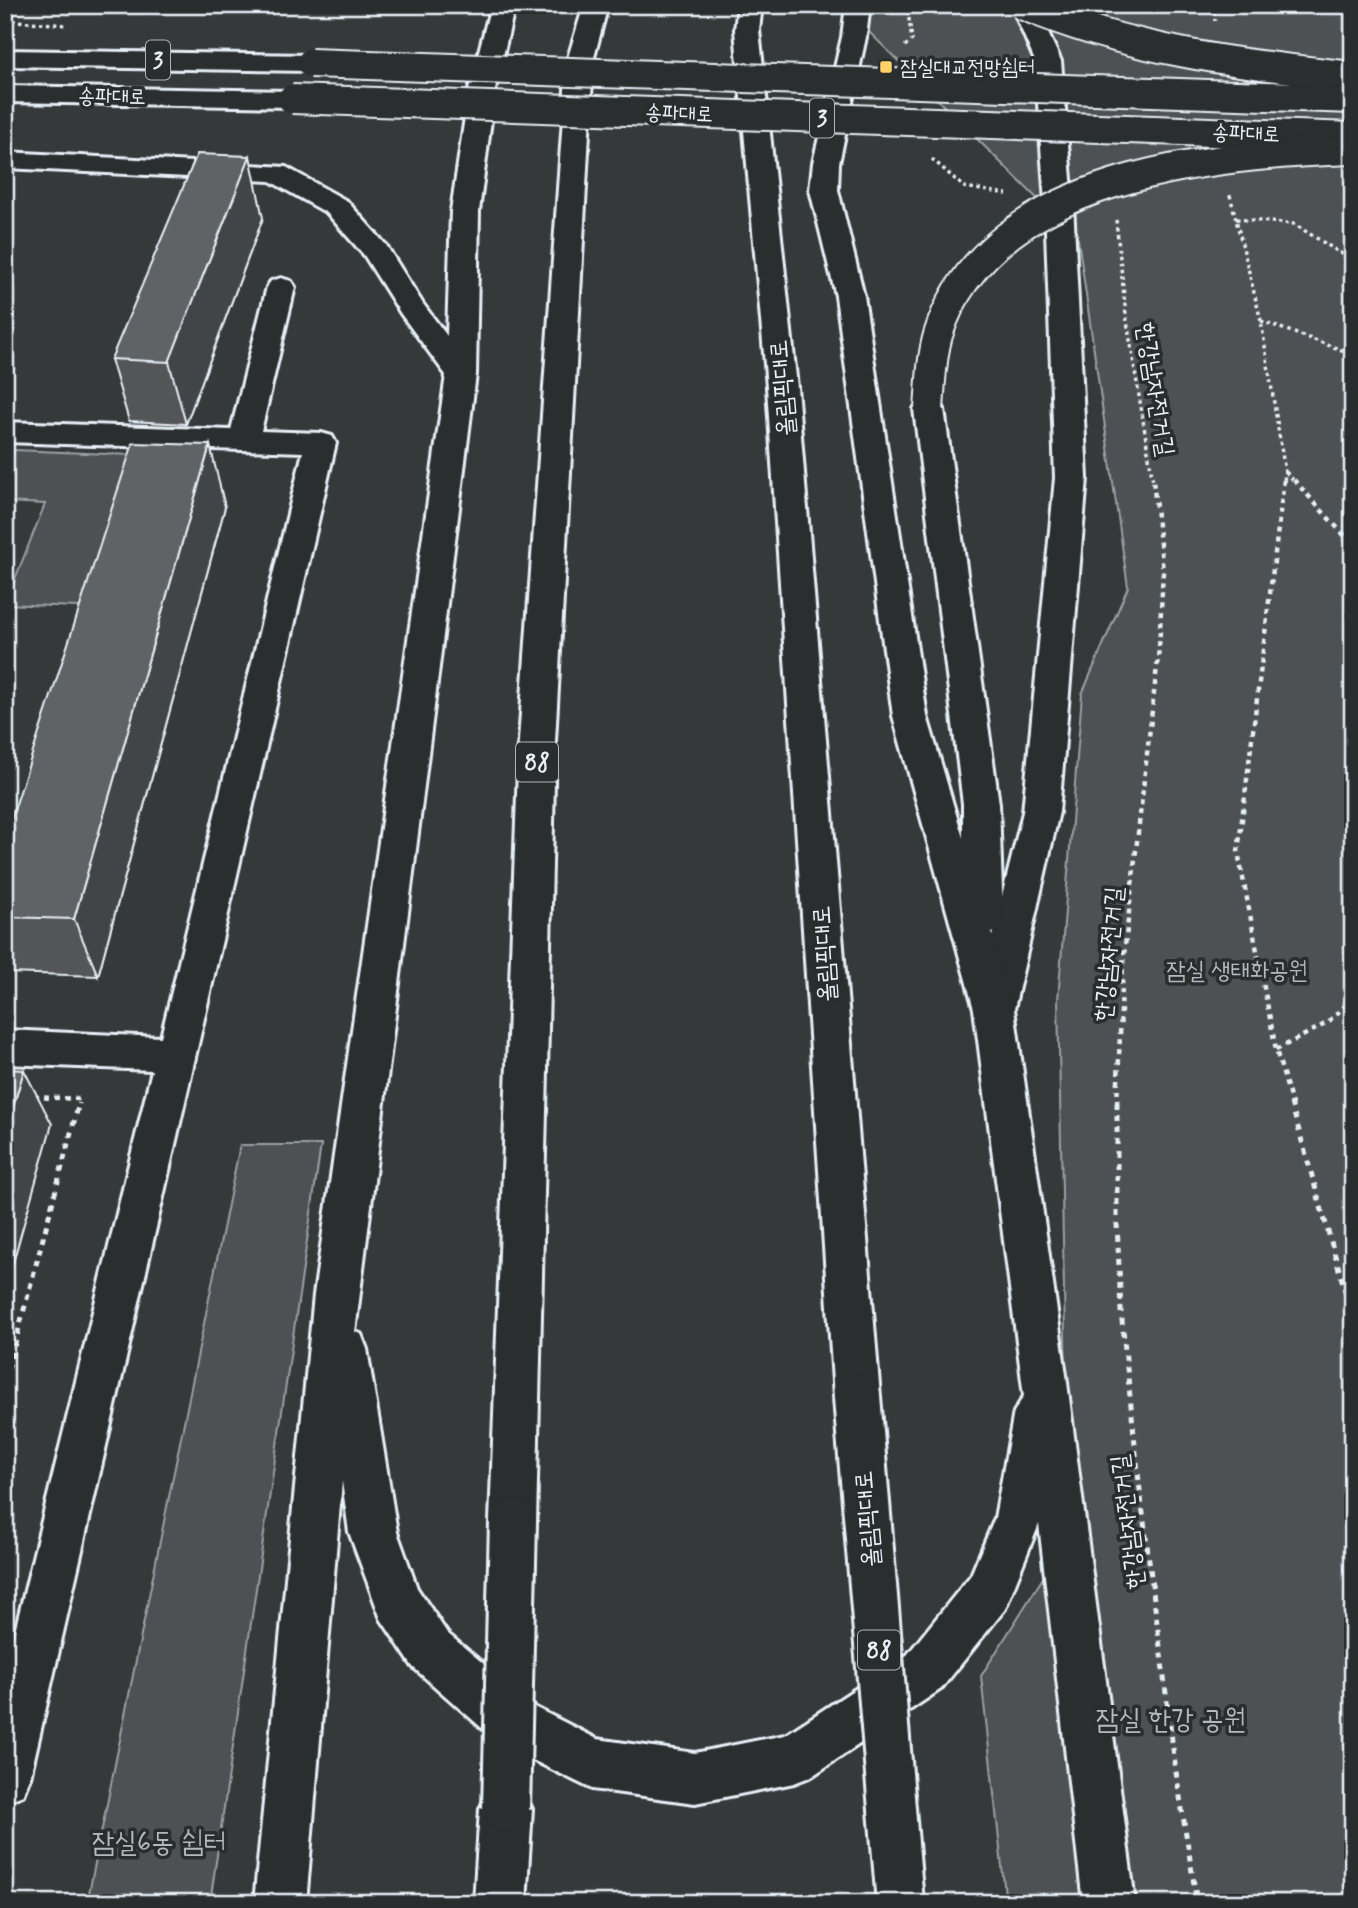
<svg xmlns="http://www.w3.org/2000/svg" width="1358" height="1908" font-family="Mynerve,'Poor Story',sans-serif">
<rect width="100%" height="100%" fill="#35393a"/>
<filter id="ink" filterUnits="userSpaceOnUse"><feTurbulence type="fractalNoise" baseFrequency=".0143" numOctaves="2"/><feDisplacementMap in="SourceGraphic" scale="14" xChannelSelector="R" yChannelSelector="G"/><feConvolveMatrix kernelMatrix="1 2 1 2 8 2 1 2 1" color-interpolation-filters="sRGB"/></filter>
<g filter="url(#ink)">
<!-- green -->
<g fill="#4d5152" stroke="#9aa1a5" stroke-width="2">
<path d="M872 5H1353V1903H1006L981 1676 1046 1573 1066 1385 1058 1000 1082 694 1128 587 1078 239 868 31Z"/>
<path d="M14 450 156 456 102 608 5 604 45 504 5 502V469Z"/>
<path d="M240 1145H321L210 1903H87Z"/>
</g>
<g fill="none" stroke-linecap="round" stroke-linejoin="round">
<!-- minor casing -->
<g stroke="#e8f1f8" stroke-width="6">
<g id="minor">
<path d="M1011 5H1035L1061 61 1073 203 1087 478 1059 812 1014 1009 1008 1020 994 1025 980 1020 974 1009 1023 812 1055 478 1045 203 1035 61Z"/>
<path d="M281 278 291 281 295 287 261 431 321 433 332 436 336 443 30 1777 23 1795 5 1802V1672L152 1070 5 1064V1030L161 1037 303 452 5 442V422L231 430 267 287 271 281Z"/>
</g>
</g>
<!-- major casing -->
<g stroke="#e8f1f8" stroke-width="6">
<g id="major">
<path d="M5 50 311 55 320 58 324 63 320 68 311 71 5 66Z"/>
<path d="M5 86 292 91 301 94 305 99 301 104 292 107 5 102Z"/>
</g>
</g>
<!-- highway casing -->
<g stroke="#e8f1f8" stroke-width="6">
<g id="highway">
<path d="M491 5H515L495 90 479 211 476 374 355 1332 361 1334 367 1349 397 1532 417 1588 447 1633 536 1708 597 1739 695 1753 785 1735 907 1655 971 1575 995 1518 1014 1412 1024 1396 974 1009 893 716 836 296 810 190 813 163 842 37 846 5H870L866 37 839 163 838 190 864 296 927 716 963 838V804L914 409 918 402 929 399 940 402 944 409 999 804 1003 920 997 931 991 933 1014 1009 1066 1375 1135 1903H1083L1039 1524 1005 1609 941 1689 812 1776 794 1783 695 1803 592 1789 500 1744 413 1667 381 1619 349 1532 342 1481 306 1903H254L314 1295 446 375 401 314 364 255 327 213 270 181 5 168V152L286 167 347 201 386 245 423 304 447 336 451 211 469 90Z"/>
<path d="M584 5H608L593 61 555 741 536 1522 530 1538 513 1545 496 1538 490 1522 519 741 567 61Z"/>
<path d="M738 5H762L759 30 797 387 880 1397 873 1412 857 1418 841 1412 834 1397 767 387 735 30Z"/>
<path d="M506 1783 524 1791 532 1809 526 1903H474L480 1809 488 1791Z"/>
</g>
</g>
<!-- path-far2 -->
<g stroke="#e8f1f8" stroke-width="3.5" stroke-dasharray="3.5 3.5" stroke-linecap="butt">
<path d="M1213 5 1215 21"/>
<path d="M5 20 66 25"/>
<path d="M905 46 912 40 907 5"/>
<path d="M932 159 964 187 1007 194"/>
<path d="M1230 195 1261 321 1285 472 1284 482"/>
<path d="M1236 219 1294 224 1353 261"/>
<path d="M1116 220 1126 315 1153 482"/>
<path d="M1261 321 1353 354"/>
<path d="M1286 472 1295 482"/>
</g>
<!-- path-far1 -->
<g stroke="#e8f1f8" stroke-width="4.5" stroke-dasharray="5 5" stroke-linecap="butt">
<path d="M1284 480 1238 852 1276 1050 1292 1104"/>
<path d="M1294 480 1353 545"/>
<path d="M1276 1050 1327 1023 1353 998"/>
<path d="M34 1097 80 1099 79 1104"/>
<path d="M1117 1104 1123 964 1159 649 1163 571 1153 480"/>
</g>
<!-- path -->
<g stroke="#e8f1f8" stroke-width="5" stroke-dasharray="6 6" stroke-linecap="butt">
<path d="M1117 1103V1223L1121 1311 1139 1482 1176 1772 1197 1903"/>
<path d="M1291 1103 1353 1318"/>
<path d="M5 1381 79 1103"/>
</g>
<!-- minor -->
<use href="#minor" fill="#2a2d2e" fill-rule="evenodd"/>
<!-- major -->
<use href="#major" fill="#2a2d2e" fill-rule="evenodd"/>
<!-- highway -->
<use href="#highway" fill="#2a2d2e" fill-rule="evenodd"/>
<!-- major-bridge casing -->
<g stroke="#e8f1f8" stroke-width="32" stroke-linecap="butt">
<g id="major-bridge">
<path d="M311 63 1353 99"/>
<path d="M292 99 1353 137"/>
</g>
</g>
<!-- highway-bridge-far1 casing -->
<g stroke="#e8f1f8" stroke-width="32" stroke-linecap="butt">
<g id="highway-bridge-far1">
<path d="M1022 5C1128 50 1239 64 1353 76"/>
<path d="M929 409C931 384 931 359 938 335 988 174 1212 155 1353 150"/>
</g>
</g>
<!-- highway-bridge casing -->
<g stroke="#e8f1f8" stroke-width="52" stroke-linecap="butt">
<g id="highway-bridge">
<path d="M857 1397 900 1903"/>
<path d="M506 1809 513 1522"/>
</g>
</g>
<!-- major-bridge -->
<use href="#major-bridge" stroke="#2a2d2e" stroke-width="28"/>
<!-- highway-bridge-far1 -->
<use href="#highway-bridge-far1" stroke="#2a2d2e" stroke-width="28"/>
<!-- highway-bridge -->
<use href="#highway-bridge" stroke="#2a2d2e" stroke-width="46"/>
</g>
<!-- wall -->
<g fill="#525557" stroke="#e8f1f8" stroke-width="2">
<path d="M263 218 186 424 129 421 111 359Z"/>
<path d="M225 507 98 976 8 973 5 967V838Z"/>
</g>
<!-- shaded-wall -->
<g fill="#424547" stroke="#e8f1f8" stroke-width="2">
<path d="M250 156 263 218 186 424 169 362Z"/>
<path d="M210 445 225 507 98 976 74 919Z"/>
<path d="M24 1070 52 1124 5 1291V1134Z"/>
</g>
<!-- building -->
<g fill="#5f6365" stroke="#e8f1f8" stroke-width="2">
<path d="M197 154 250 156 169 362 111 359Z"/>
<path d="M133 443 210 445 74 919 5 917V838Z"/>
<path d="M5 1069 24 1070 5 1134Z"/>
</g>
</g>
<!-- markers -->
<rect fill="#ffd166" stroke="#2a2d2e" stroke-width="2.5" x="879" y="60" width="14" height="14" rx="3.5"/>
<g text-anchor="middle" stroke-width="7" stroke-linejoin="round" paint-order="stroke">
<!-- far-poi labels -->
<g font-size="21" fill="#e8f1f8" stroke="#2a2d2e" text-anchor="start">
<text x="900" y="74">잠실대교전망쉼터</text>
</g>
<!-- far-street labels -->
<g font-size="21" fill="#e8f1f8" stroke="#2a2d2e">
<text transform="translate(112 96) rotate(1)" y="7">송파대로</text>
<text transform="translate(679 113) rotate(2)" y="7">송파대로</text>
<text transform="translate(1246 133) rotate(2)" y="7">송파대로</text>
</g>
<!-- shield labels -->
<g fill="#2a2d2e" stroke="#afb6bb" stroke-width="2">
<rect x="146" y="40.5" width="24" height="39" rx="5"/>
<rect x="810" y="98.5" width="24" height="39" rx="5"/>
<rect x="516" y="742.5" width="42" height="39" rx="5"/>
<rect x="858" y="1630.5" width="42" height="39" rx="5"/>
</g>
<g font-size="23" font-weight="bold" fill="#e8f1f8">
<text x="158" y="68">3</text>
<text x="822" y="126">3</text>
<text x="537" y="770">88</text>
<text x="879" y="1658">88</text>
</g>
<!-- street labels -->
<g font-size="24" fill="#e8f1f8" stroke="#2a2d2e">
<text transform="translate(782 388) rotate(-95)" y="8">올림픽대로</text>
<text transform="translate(1156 389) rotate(81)" y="8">한강남자전거길</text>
<text transform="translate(824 954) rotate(-94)" y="8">올림픽대로</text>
<text transform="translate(1108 954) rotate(-85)" y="8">한강남자전거길</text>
<text transform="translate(867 1519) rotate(-95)" y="8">올림픽대로</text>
<text transform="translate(1127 1522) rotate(-97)" y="8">한강남자전거길</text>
</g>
<!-- park labels -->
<g font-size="24" fill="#b2b9be" stroke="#2a2d2e">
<text x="1237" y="978">잠실 생태화공원</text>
</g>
<!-- near-park labels -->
<g font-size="28" fill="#b2b9be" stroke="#2a2d2e">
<text x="1171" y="1728">잠실 한강 공원</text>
<text x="159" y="1851">잠실6동 쉼터</text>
</g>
</g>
<!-- margin -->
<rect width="1358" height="1908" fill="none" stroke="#2a2d2e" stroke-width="28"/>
<rect x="14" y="14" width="1330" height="1880" fill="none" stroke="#e8f1f8" stroke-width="2.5" filter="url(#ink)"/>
</svg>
